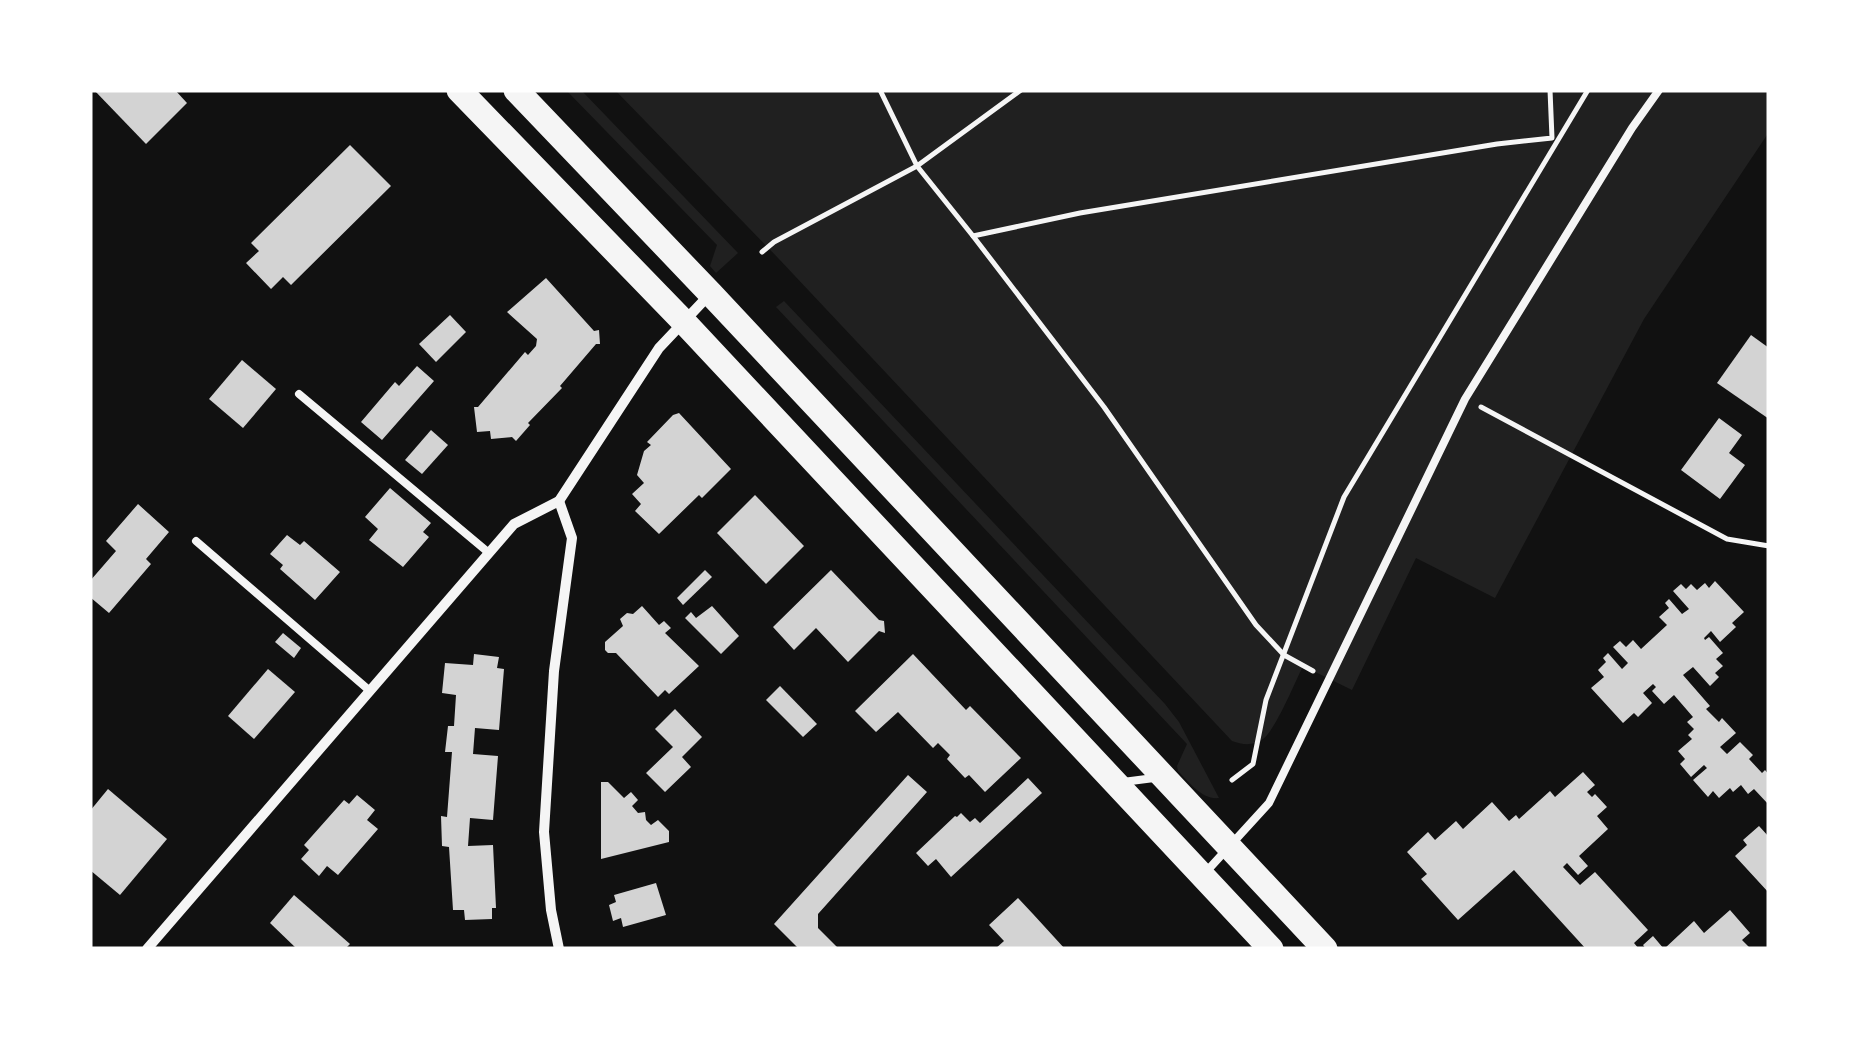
<svg xmlns="http://www.w3.org/2000/svg" width="1859" height="1039" font-family="Merriweather,serif">
<rect width="100%" height="100%" fill="#111"/>
<!-- green -->
<g fill="#202020">
<path d="M566 90H581L738 253 716 273 710 266 717 245Z"/>
<path d="M615 90H1769V132L1644 319 1495 598 1416 558 1352 690 1303 666C1295 682 1276 729 1263 739 1253 746 1243 745 1232 741L779 259Z"/>
<path d="M784 301 1165 704 1179 722 1219 798C1202 800 1189 782 1178 771L1177 766 1187 744 776 307Z"/>
</g>
<!-- building -->
<g fill="#d3d3d3">
<path d="M94 90H175L187 103 146 144Z"/>
<path d="M350 145 391 186 291 285 283 277 271 289 246 263 259 251 251 243Z"/>
<path d="M546 278 594 331 599 330 600 344H596L560 386 562 388 528 423 530 425 516 441 512 437 491 439 490 431 477 432 474 407H478L525 352 528 355 536 346 537 339 507 312Z"/>
<path d="M450 315 466 332 436 362 419 344Z"/>
<path d="M1751 335 1769 348V419L1717 383Z"/>
<path d="M242 360 276 389 243 428 209 399Z"/>
<path d="M417 366 434 381 382 440 361 422 395 382 399 386Z"/>
<path d="M679 413 731 469 702 498 699 495 659 534 635 511 641 504 632 494 644 483 637 475 644 451 651 445 647 442 673 415Z"/>
<path d="M1719 418 1742 435 1729 453 1745 465 1720 499 1681 470Z"/>
<path d="M431 430 448 445 422 474 405 460Z"/>
<path d="M390 488 431 523 423 532 429 537 403 567 369 540 378 529 365 517Z"/>
<path d="M755 495 804 546 766 584 717 533Z"/>
<path d="M138 504 169 532 146 559 151 564 109 613 90 597V581L116 551 106 541Z"/>
<path d="M287 535 300 545 304 541 340 572 315 600 280 569 283 565 270 554Z"/>
<path d="M705 570 712 577 683 605 677 598Z"/>
<path d="M831 570 879 620 884 621 885 633 879 631 848 662 816 628 794 650 773 627Z"/>
<path d="M1715 581 1744 612 1732 623 1736 627 1720 642 1711 631 1704 638 1705 640 1709 637 1723 653 1716 659 1723 666 1715 673 1719 677 1710 686 1693 667 1683 675 1710 706 1706 709 1719 722 1722 718 1736 733 1720 747 1727 754 1740 742 1753 755 1749 759 1762 773 1765 770 1769 775V805L1754 789 1748 794 1741 785 1733 792 1730 788 1719 798 1713 791 1708 797 1693 780 1707 768 1704 765 1691 777 1680 764 1685 759 1678 751 1692 739 1688 735 1694 729 1687 722 1693 717 1674 695 1664 704 1652 691 1656 687 1653 684 1643 693 1652 703 1638 717 1634 713 1623 723 1591 688 1604 677 1598 670 1606 662 1603 658 1608 653 1622 669 1628 663 1613 647 1620 641 1626 647 1633 640 1641 649 1667 625 1659 617 1669 608 1665 603 1669 599 1682 614 1689 609 1673 591 1681 584 1686 589 1691 584 1697 590 1705 583 1709 588Z"/>
<path d="M642 606 659 625 664 621 671 628 665 633 699 666 669 694 665 690 658 697 616 653H608L605 650V642L623 626 620 619 627 613 633 614Z"/>
<path d="M712 606 739 636 721 654 685 618 691 612 696 618Z"/>
<path d="M283 633 301 648 294 658 275 642Z"/>
<path d="M474 654 499 657 497 668 504 669 499 730 475 728 473 754 498 756 493 820 470 818 468 846 493 845 496 908H492V919L465 920 464 910H453L449 847 442 846 441 816 447 817 452 752H445L448 726H454L456 695 442 693 445 663 473 665Z"/>
<path d="M913 654 966 710 970 706 1021 758 985 792 969 775 965 778 947 759 950 755 938 743 933 748 898 712 876 732 855 711Z"/>
<path d="M268 669 295 692 254 739 228 716Z"/>
<path d="M780 686 817 724 803 737 766 700Z"/>
<path d="M675 709 702 737 682 757 691 767 665 792 646 773 673 747 655 729Z"/>
<path d="M1583 772 1595 785 1587 792 1592 797 1595 794 1607 807 1597 816 1608 829 1579 856 1588 866 1578 875 1567 863 1563 867 1580 885 1595 872 1648 930 1634 943 1639 949H1586L1514 870 1458 920 1421 879 1427 874 1407 852 1428 832 1435 840 1456 821 1463 829 1492 802 1509 821 1516 815 1519 819 1550 791 1555 797Z"/>
<path d="M908 775 927 792 818 914V928L839 949H799L774 924Z"/>
<path d="M1028 778 1042 793 951 877 936 859 928 866 916 853 955 816 957 817 961 813 970 822 975 818 980 823Z"/>
<path d="M601 782H608L624 798 631 792 638 800 632 806 638 813 645 812 646 820 651 825 658 820 669 831V842L601 859Z"/>
<path d="M108 789 167 839 120 895 90 870V811Z"/>
<path d="M357 795 375 810 367 820 378 829 338 875 327 866 319 876 301 859 309 850 304 845 344 800 349 804Z"/>
<path d="M1759 826 1769 837V893L1735 856 1747 845 1743 840Z"/>
<path d="M656 883 666 915 623 927 621 918 613 921 609 905 616 902 614 895Z"/>
<path d="M294 895 350 944 345 949H297L270 923Z"/>
<path d="M1018 898 1033 914 1065 949H995L1004 941 989 925Z"/>
<path d="M1730 910 1750 933 1742 940 1751 949H1646L1643 945 1653 936 1664 949 1694 921 1704 933Z"/>
</g>
<g fill="none" stroke-linecap="round" stroke-linejoin="round">
<!-- path -->
<g stroke="#f5f5f5" stroke-width="5">
<path d="M880 90 917 166 973 236 1104 407 1256 625 1284 655 1313 671"/>
<path d="M973 236 1080 213 1497 144 1552 138 1550 90"/>
<path d="M762 252 774 242 917 166 1021 90"/>
<path d="M1481 407 1727 539 1769 546"/>
<path d="M1232 780 1253 764 1266 700 1344 497 1588 90"/>
</g>
<!-- service -->
<g stroke="#f5f5f5" stroke-width="8">
<path d="M299 394 489 553"/>
<path d="M196 541 370 691"/>
<path d="M1123 782 1154 778"/>
<path d="M1206 872 1269 803 1465 399 1632 128 1659 90"/>
</g>
<!-- minor -->
<g stroke="#f5f5f5" stroke-width="10">
<path d="M147 949 514 524 559 501 659 348 710 294"/>
<path d="M559 949 551 910 544 832 554 671 572 538 559 501"/>
</g>
<!-- primary -->
<g stroke="#f5f5f5" stroke-width="25">
<path d="M459 90 683 321 1271 949"/>
<path d="M516 90 711 294 1325 949"/>
</g>
</g>
<!-- border -->
<rect width="1859" height="1039" fill="none" stroke="#ffffff" stroke-width="185"/>
</svg>
